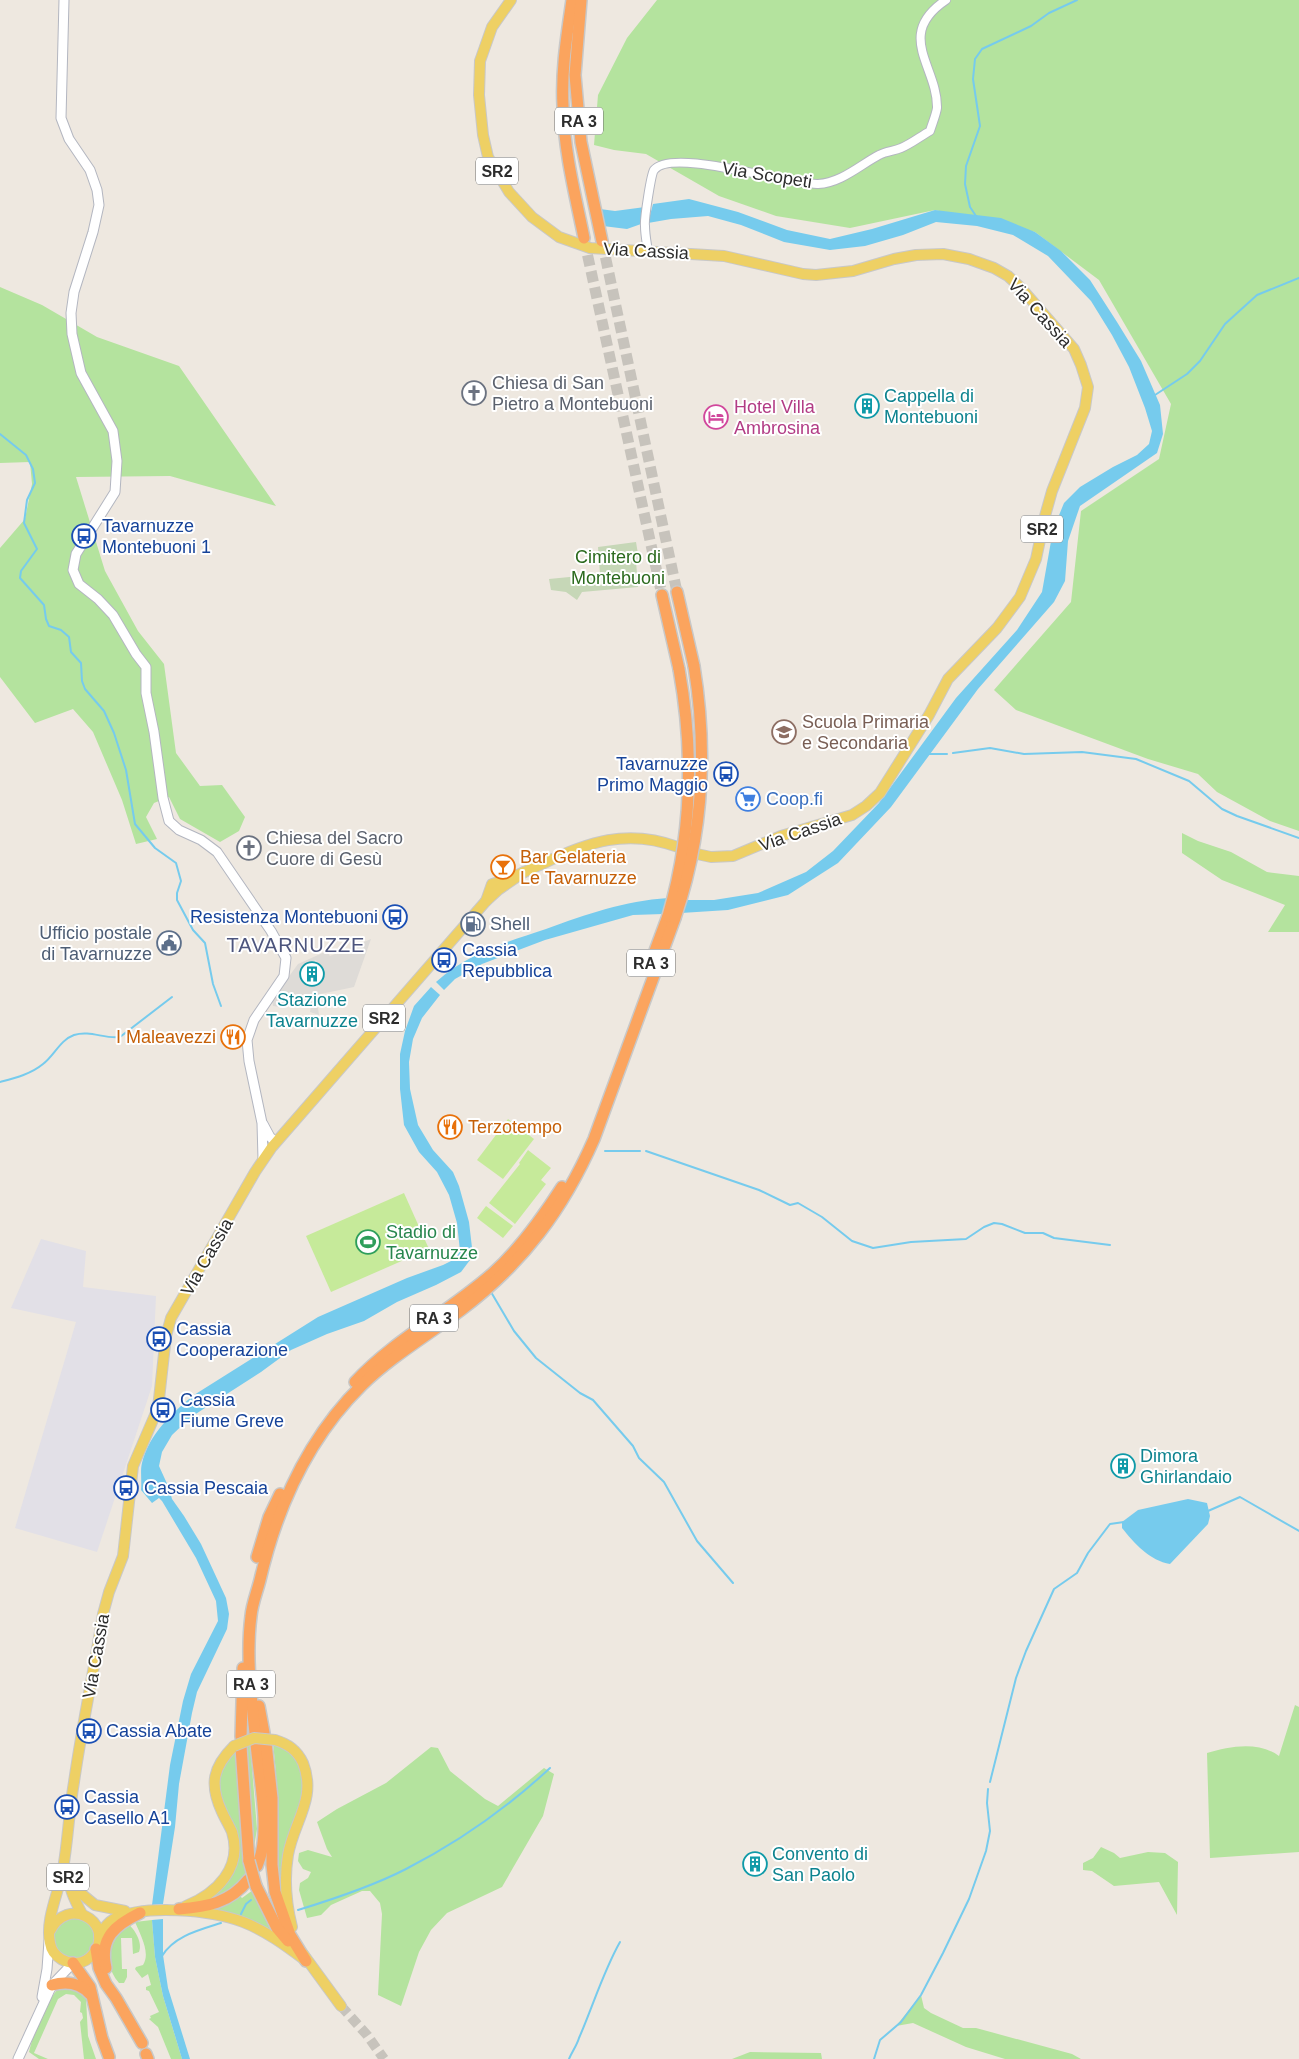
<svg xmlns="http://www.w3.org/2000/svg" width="1299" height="2059" font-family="Arial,sans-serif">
<rect width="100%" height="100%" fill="#eee8e0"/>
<!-- industrial -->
<path fill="#e2e0e7" d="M41 1239 86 1251 83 1287 156 1296 152 1386 97 1552 15 1528 76 1322 11 1308Z"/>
<!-- green -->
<g fill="#b4e39e">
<path d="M657 0H1299V831L1270 821 1217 792 1198 774 1148 759 1016 710 994 690 1071 602 1081 511 1159 459 1171 404 1099 280 1035 232 935 210 850 228 776 216 719 196 646 154 614 150 594 145 598 95 627 38Z"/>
<path d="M0 287 42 305 97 337 179 366 276 506 170 476 76 477 105 571 138 631 164 664 176 753 200 786 222 785 245 817 239 831 220 842 180 819 169 797 154 803 146 817 157 839 136 844 122 800 93 732 73 709 35 723 0 677V548L25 519 32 484 30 462 0 463Z"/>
<path d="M1182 833 1198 841 1231 852 1267 872 1299 876V932H1268L1285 905 1222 880 1182 853Z"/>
<path d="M1295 1705 1299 1707V1852L1210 1858 1207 1753C1230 1746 1259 1741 1279 1756Z"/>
<path d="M250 1743 257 1829 253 1853 243 1745Z"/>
<path d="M273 1743C286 1750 294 1753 301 1768 310 1786 287 1872 282 1897L279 1896 274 1774 276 1773Z"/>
<path d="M431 1747 438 1748 450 1771 485 1799 498 1806 544 1768 554 1774 543 1816 502 1887 447 1913 431 1930 419 1952 401 2006 378 1995 382 1914 380 1903 370 1891H362L331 1905 321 1915 307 1918 299 1890 300 1883 308 1878 311 1872 303 1869 298 1861 299 1853 308 1850 332 1857 327 1849 317 1822 337 1809 386 1783Z"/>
<path d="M236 1749 247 1871 232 1890 205 1903 236 1861C230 1837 212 1791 222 1768 225 1761 232 1755 236 1749Z"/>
<path d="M1101 1847 1114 1853 1120 1858 1148 1852 1165 1853 1178 1862 1177 1915 1159 1882 1114 1886 1092 1871 1083 1870V1863L1093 1858Z"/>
<path d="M253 1890 281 1939 212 1910 227 1905 240 1896 242 1898Z"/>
<circle cx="74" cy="1938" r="20"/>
<path d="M152 1920 155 1957 163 1996 182 2059H171L158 2027 149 2019 151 2018 150 2016 159 2012 149 1991 146 1990V1987L151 1985 148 1974 142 1978 135 1969 136 1967 143 1965C151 1953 140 1934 135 1922Z"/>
<path d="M127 1923C135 1929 143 1943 139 1952L133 1954 132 1938H121L122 1969H127V1977L124 1983H119C108 1971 106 1953 113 1938 115 1933 122 1928 127 1923Z"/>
<path d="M65 1988 75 1989 86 1998 88 2036 96 2059H84L80 2022 83 2018 82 2013 80 2012 81 2002 74 1995 66 1994 58 1999 34 2053 48 2059H39L29 2052C32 2037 46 2002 58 1989Z"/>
<path d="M921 1995 924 2008 931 2013 963 2028H976L1072 2054 1081 2059H1005L966 2047 913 2023 896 2026Z"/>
<path d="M750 2052 821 2053 822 2059H732Z"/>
</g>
<!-- cemetery -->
<path fill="#c6d7b7" d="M636 542 639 560 636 561 638 587 582 592 577 600 566 592 551 590 549 579 600 574 598 547Z"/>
<!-- pitch -->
<g fill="#c6ea9a">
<path d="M508 1119 534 1139 503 1179 477 1160Z"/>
<path d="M528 1150 551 1168 541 1180 546 1184 515 1224 489 1203 520 1164 519 1163Z"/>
<path d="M404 1193 429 1249 331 1292 306 1236Z"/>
<path d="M486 1206 513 1226 503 1238 477 1218Z"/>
</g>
<!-- plaza -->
<path fill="#dedbd7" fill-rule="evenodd" d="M371 939 354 987 316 995 319 1015 310 1012 311 1006 287 1005 286 1008 273 1006 272 1000 298 964 327 951 330 956ZM316 960 322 980 310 985 302 966Z"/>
<!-- water -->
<g fill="#76cbed">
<path d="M689 199 738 212 787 230 830 239 872 229 935 210 1001 218 1035 232 1061 251 1090 280 1117 322 1141 361 1160 405 1163 434 1157 453 1080 506 1068 541 1065 581 1054 602 978 689 891 807 838 863 788 895 728 910 681 913 685 900H714L758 893 806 872 833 851 879 803 956 698 1017 630 1042 592 1053 530 1064 503 1080 487 1113 467 1137 455 1149 444 1152 431 1145 408 1129 367 1112 335 1091 301 1048 256 1013 235 977 226 936 222 903 235 865 246 830 250 784 242 741 225 708 216 671 219 648 223 653 204Z"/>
<path d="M645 207 641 224 627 229 603 226 600 209 615 211Z"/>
<path d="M668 898 663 914 633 915 545 940 482 964 455 979 444 990 436 982C470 952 504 943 546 929 587 914 624 901 668 898Z"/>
<path d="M431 987 440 995 422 1018 413 1039 409 1062 410 1089 418 1125 433 1150 453 1172 459 1186 469 1222 473 1256 461 1272 436 1285 397 1302 364 1321 327 1334 291 1350 261 1372 191 1417 172 1435 162 1452 159 1466 169 1488 172 1499 184 1516 201 1544 226 1598 229 1614 227 1629 197 1692 192 1713 179 1784 175 1827 163 1904 152 1905 170 1765 183 1701 191 1674 218 1621 216 1601 196 1558 162 1501 159 1498 152 1503 141 1490C142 1481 140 1471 142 1463 149 1434 173 1412 194 1395L318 1317 407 1278 443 1265 455 1259 460 1251 457 1223 449 1195 437 1172 419 1152 404 1125 400 1089V1054L405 1031 414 1006Z"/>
<path d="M1188 1499 1207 1503 1210 1516 1208 1524 1170 1564C1150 1561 1134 1543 1122 1528V1522L1138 1510Z"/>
<path d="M163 1919V1955L168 1988 190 2059H182L163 1996 155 1957 152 1920Z"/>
</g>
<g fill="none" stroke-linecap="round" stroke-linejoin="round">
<!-- stream -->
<g stroke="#76cbed" stroke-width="2">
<path d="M976 216 970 207 965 184 966 166 980 126 973 79 975 59 982 49 1031 26 1049 13 1077 0"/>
<path d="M1155 395 1187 374 1200 361 1225 324 1257 295 1299 278"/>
<path d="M0 434 26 455 33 469 35 483 27 500 24 523 37 549 21 571 20 578 44 605 46 619 49 626 61 630 69 637 71 652 81 663 82 681 85 689 104 711 114 733 126 770 135 824 155 848 176 863 181 881 177 893V900L193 930 205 943 213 984 221 1006"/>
<path d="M953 753 990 748 1024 754 1082 752 1136 759 1189 781 1222 809 1237 816 1299 838"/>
<path d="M927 754H947"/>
<path d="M0 1082C15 1078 31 1074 43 1064 54 1056 60 1040 74 1035 90 1030 104 1039 120 1037L172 997"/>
<path d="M605 1151H640"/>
<path d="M646 1151 759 1190 790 1205 798 1203 822 1217 852 1241 873 1248 911 1242 966 1239 984 1227 994 1223 1002 1224 1025 1233H1043L1054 1238 1110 1245"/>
<path d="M491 1292 514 1331 536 1358 580 1393 593 1400 633 1446 639 1458 664 1482 697 1541 733 1583"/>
<path d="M1208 1511 1240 1497 1299 1531"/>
<path d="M990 1782 1016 1678 1026 1651 1054 1589 1077 1573 1088 1553 1110 1524 1124 1522"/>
<path d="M298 1910C334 1899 373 1886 406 1869 459 1842 507 1808 550 1768"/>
<path d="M241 1914 246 1904 251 1900"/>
<path d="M162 1956C174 1936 199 1930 221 1923"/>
<path d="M569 2059C572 2052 577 2045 579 2038 593 2006 603 1972 620 1942"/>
<path d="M874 2059 880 2040 901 2022 921 1995 943 1953 969 1899 986 1851 990 1831 987 1803 988 1789"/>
</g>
<!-- primary-tunnel -->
<path stroke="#c7c3bc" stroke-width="10" stroke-dasharray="10 5" stroke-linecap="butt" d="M341 2006 367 2035 384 2059"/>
<!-- motorway-tunnel -->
<g stroke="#c7c3bc" stroke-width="11" stroke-dasharray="11 5.5" stroke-linecap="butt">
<path d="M584 239 662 595"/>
<path d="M602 241 677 592"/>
</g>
<!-- tertiary casing -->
<g stroke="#b3b6c0" stroke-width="10">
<path id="tertiary" d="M648 252C647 244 645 235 645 226 644 220 651 174 654 170 672 147 787 185 818 184 841 183 860 165 879 155 886 151 894 151 901 148 911 144 921 136 930 131 932 124 936 115 937 108 938 67 894 35 946 0"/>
</g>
<!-- secondary casing -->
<g stroke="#b3b6c0" stroke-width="11">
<g id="secondary">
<path d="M64 0 61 118 69 139 90 170 97 190 99 205 93 232 74 292 71 313 72 334 81 373 113 431 117 461 115 492 76 554 73 570 79 584 98 599 113 615 136 654 146 667V693L154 732 163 798 169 821 179 830 201 840 217 852 271 931 286 958 284 976 254 1020 247 1040 249 1061 262 1123 263 1159"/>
<path d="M263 1124 270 1137 276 1142"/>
<path d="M42 1997 47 1969 49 1941"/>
<path d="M18 2059 52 1985 73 1963"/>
</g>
</g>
<!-- primary casing -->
<g stroke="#c8c8c8" stroke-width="12">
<g id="primary">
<path d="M511 0 492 27 480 61 479 95 483 135 488 157 509 192 532 217 559 237 590 248 724 256 803 274 816 275 853 271 894 259 916 255 943 254 969 259 994 268 1008 276 1021 288 1074 349 1081 365 1088 387 1085 408 1052 491 1045 516 1036 559 1020 597 997 628 948 679 929 715 880 793 866 806 852 815 781 836 733 856 711 857 697 854"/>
<path d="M486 901 492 884C509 880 526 871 542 864 588 842 627 828 678 847"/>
<path d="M275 1740C288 1744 297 1750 303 1763 317 1799 294 1821 288 1855 284 1879 286 1903 292 1927"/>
<path d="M68 1869C68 1887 74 1899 82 1914"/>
<path d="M73 1882 78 1891 95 1905 125 1911"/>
<path d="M186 1906C216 1894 243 1868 232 1832 229 1825 225 1819 222 1812 209 1784 213 1767 234 1746"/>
<path d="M50 1931C67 1896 112 1920 96 1950 93 1955 88 1960 82 1962 68 1966 52 1957 50 1943 45 1919 59 1892 63 1869 68 1840 69 1811 74 1782 82 1726 94 1670 103 1614L109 1592 123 1556 133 1466 158 1408 166 1336 171 1318 255 1172 272 1147 486 901 498 890 524 872"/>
<path d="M99 1936C103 1929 107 1923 114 1919 145 1904 211 1910 243 1922 266 1931 285 1945 305 1960"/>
<path d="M303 1954 341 2006"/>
</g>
</g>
<!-- motorway casing -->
<g stroke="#c8c8c8" stroke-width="14">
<g id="motorway">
<path d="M572 0C567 35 561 70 563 106 564 151 575 194 584 238"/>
<path d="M581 0 575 75 581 142 602 241"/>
<path d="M677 592 694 666"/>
<path d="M662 595 679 669"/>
<path d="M652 959 668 916"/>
<path d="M355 1382C395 1339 449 1312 493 1273 520 1249 542 1218 562 1187"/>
<path d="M257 1557 269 1517 280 1494"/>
<path d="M259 1706 264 1733"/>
<path d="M255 1733C251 1695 246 1655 251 1616 252 1604 257 1592 260 1580 277 1507 308 1438 362 1385 392 1356 428 1335 461 1310 523 1263 563 1210 594 1139L675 918"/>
<path d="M241 1737 243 1668"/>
<path d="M256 1743C259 1780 272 1833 257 1866"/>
<path d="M266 1743 272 1798V1865L275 1892 290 1935 306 1961"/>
<path d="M241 1747 249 1861"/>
<path d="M256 1886 277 1928 288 1941"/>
<path d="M179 1909C206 1907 230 1903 248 1880"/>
<path d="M96 1949 99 1968 106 1984 116 1998 142 2043"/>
<path d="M73 1963 90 1987 102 2038 109 2057"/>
<path d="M106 1968C99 1938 115 1925 140 1913"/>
<path d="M52 1985C66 1981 80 1983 90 1994"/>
<path d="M146 2054 148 2059"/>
</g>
</g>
<!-- tertiary -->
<use href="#tertiary" stroke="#fff" stroke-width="8"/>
<!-- secondary -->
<use href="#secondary" stroke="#fff" stroke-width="9"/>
<!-- primary -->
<use href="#primary" stroke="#eed064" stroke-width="10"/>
<!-- motorway -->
<use href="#motorway" stroke="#fba45e" stroke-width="11"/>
<!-- primary-bridge casing -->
<g stroke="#c8c8c8" stroke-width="12" stroke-linecap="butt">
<path id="primary-bridge" d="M234 1746 254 1738 275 1740"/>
</g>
<!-- motorway-bridge casing -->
<g stroke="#c8c8c8" stroke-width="14" stroke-linecap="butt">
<g id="motorway-bridge">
<path d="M668 916C692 835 694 752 679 669"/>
<path d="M675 918C703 836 708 752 694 666"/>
<path d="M249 1861 256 1886"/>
</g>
</g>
<!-- primary-bridge -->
<use href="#primary-bridge" stroke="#eed064" stroke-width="10"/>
<!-- motorway-bridge -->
<use href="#motorway-bridge" stroke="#fba45e" stroke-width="11"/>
</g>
<!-- icons -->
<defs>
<g id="church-ring" transform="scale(1.25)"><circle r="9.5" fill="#fff" stroke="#6b7280" stroke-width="1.5"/><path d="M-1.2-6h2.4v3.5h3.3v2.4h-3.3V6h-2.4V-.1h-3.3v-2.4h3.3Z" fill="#6b7280"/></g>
<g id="building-ring" transform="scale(1.25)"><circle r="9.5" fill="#fff" stroke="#0f9aa8" stroke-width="1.5"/><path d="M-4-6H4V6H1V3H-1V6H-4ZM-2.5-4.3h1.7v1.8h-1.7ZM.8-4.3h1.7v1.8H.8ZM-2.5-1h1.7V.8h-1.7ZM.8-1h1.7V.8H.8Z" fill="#0f9aa8"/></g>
<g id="hotel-ring" transform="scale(1.25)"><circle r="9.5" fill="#fff" stroke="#d1479c" stroke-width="1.5"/><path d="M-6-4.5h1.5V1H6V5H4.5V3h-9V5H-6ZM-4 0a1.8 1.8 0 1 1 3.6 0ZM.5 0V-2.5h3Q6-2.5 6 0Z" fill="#d1479c"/></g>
<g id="bus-ring" transform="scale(1.25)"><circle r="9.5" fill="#fff" stroke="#1a4fb4" stroke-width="1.5"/><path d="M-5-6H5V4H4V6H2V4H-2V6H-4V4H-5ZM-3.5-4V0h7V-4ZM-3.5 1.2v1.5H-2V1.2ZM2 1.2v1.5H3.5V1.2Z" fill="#1a4fb4"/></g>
<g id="school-ring" transform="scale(1.25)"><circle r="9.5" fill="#fff" stroke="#8d6e63" stroke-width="1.5"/><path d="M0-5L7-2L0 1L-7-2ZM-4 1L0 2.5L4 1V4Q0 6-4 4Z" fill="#8d6e63"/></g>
<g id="supermarket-ring" transform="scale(1.25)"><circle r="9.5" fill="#fff" stroke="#3f7fe0" stroke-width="1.5"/><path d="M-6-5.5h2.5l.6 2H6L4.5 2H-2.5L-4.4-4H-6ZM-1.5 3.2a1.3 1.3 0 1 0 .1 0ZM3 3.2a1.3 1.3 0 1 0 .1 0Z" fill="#3f7fe0"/></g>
<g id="bar-ring" transform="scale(1.25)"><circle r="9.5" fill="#fff" stroke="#e8710a" stroke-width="1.5"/><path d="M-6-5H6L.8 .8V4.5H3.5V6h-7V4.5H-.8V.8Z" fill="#e8710a"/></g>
<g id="fuel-ring" transform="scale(1.25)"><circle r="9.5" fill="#fff" stroke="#5c6f8a" stroke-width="1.5"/><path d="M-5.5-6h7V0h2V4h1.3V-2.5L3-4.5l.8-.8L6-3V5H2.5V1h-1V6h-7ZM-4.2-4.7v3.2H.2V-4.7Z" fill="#5c6f8a"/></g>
<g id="civic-ring" transform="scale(1.25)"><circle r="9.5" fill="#fff" stroke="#5c6f8a" stroke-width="1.5"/><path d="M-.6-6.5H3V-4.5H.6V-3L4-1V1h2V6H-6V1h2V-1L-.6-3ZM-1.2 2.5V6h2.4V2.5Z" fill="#5c6f8a"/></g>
<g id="restaurant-ring" transform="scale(1.25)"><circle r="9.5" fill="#fff" stroke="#e8710a" stroke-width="1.5"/><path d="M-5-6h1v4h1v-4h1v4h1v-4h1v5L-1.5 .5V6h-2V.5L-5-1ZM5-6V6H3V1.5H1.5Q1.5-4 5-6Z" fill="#e8710a"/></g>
<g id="stadium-ring" transform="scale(1.25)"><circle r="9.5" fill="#fff" stroke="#2e9e5b" stroke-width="1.5"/><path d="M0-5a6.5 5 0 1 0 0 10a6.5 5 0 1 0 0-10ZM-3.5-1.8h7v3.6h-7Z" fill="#2e9e5b"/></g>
</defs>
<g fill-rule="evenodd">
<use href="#church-ring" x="474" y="393"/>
<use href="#building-ring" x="867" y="406"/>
<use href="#hotel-ring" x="716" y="417"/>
<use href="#bus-ring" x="84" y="536"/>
<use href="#school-ring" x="784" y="732"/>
<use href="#bus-ring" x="726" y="774"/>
<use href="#supermarket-ring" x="748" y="799"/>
<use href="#church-ring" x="249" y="848"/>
<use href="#bar-ring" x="503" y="867"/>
<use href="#bus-ring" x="395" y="917"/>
<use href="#fuel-ring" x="473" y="924"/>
<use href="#civic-ring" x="169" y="943"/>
<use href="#bus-ring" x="444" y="960"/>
<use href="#building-ring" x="312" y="974"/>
<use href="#restaurant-ring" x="233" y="1037"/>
<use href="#restaurant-ring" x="450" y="1127"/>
<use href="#stadium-ring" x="368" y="1242"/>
<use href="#bus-ring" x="159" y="1339"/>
<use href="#bus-ring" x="163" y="1410"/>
<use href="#building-ring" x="1123" y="1466"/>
<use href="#bus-ring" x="126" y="1488"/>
<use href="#bus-ring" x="89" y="1731"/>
<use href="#bus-ring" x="67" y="1807"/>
<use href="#building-ring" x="755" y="1864"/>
</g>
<g text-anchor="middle" stroke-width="4" stroke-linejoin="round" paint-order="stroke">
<!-- shield labels -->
<g fill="#fff" stroke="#6c6c6c" stroke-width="1">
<rect x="555" y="107.5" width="48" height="27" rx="4"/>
<rect x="476" y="157.5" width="42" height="27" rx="4"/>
<rect x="1021" y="515.5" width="42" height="27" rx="4"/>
<rect x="627" y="949.5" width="48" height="27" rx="4"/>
<rect x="363" y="1004.5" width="42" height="27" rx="4"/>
<rect x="410" y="1304.5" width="48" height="27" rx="4"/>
<rect x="227" y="1670.5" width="48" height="27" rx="4"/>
<rect x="47" y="1863.5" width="42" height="27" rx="4"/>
</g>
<g font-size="16" font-weight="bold" fill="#2d2d2d">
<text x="579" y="127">RA 3</text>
<text x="497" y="177">SR2</text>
<text x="1042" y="535">SR2</text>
<text x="651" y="969">RA 3</text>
<text x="384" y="1024">SR2</text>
<text x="434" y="1324">RA 3</text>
<text x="251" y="1690">RA 3</text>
<text x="68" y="1883">SR2</text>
</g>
<!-- street labels -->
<g font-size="18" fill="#2d2d2d" stroke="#fff">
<text transform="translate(767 175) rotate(9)" y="6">Via Scopeti</text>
<text transform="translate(646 251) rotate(3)" y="6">Via Cassia</text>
<text transform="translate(1040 313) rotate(48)" y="6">Via Cassia</text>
<text transform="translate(800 832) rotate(-19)" y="6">Via Cassia</text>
<text transform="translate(207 1257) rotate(-60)" y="6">Via Cassia</text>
<text transform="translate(96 1656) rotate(-80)" y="6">Via Cassia</text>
</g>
<!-- worship labels -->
<g font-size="18" fill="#5b616d" stroke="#fff" text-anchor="start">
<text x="492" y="389">Chiesa di San<tspan x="492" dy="21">Pietro a Montebuoni</tspan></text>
<text x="266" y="844">Chiesa del Sacro<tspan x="266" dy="21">Cuore di Gesù</tspan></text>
</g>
<!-- culture labels -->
<g font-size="18" fill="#0d838f" stroke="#fff" text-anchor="start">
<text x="884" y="402">Cappella di<tspan x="884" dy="21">Montebuoni</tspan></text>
<text x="312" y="1006" text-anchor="middle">Stazione<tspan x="312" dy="21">Tavarnuzze</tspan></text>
<text x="1140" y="1462">Dimora<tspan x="1140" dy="21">Ghirlandaio</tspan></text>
<text x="772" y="1860">Convento di<tspan x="772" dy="21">San Paolo</tspan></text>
</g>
<!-- hotel labels -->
<g font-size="18" fill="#b23c85" stroke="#fff" text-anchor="start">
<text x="734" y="413">Hotel Villa<tspan x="734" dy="21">Ambrosina</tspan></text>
</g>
<!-- transit labels -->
<g font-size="18" fill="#164399" stroke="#fff" text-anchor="start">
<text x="102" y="532">Tavarnuzze<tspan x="102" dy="21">Montebuoni 1</tspan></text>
<text x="708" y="770" text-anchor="end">Tavarnuzze<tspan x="708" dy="21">Primo Maggio</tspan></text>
<text x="378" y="923" text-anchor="end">Resistenza Montebuoni</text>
<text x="462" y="956">Cassia<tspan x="462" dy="21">Repubblica</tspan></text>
<text x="176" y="1335">Cassia<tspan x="176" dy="21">Cooperazione</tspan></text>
<text x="180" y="1406">Cassia<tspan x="180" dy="21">Fiume Greve</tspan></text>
<text x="144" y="1494">Cassia Pescaia</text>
<text x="106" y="1737">Cassia Abate</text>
<text x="84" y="1803">Cassia<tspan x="84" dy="21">Casello A1</tspan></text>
</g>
<!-- park labels -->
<g font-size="18" fill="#2b6a1d" stroke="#fff">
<text x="618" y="563">Cimitero di<tspan x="618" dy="21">Montebuoni</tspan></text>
</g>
<!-- education labels -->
<g font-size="18" fill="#785e54" stroke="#fff" text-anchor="start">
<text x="802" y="728">Scuola Primaria<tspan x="802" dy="21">e Secondaria</tspan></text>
</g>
<!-- shop labels -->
<g font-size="18" fill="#366cbe" stroke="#fff" text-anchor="start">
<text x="766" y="805">Coop.fi</text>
</g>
<!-- food labels -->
<g font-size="18" fill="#c56008" stroke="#fff" text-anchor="start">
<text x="520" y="863">Bar Gelateria<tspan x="520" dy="21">Le Tavarnuzze</tspan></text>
<text x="216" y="1043" text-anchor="end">I Maleavezzi</text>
<text x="468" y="1133">Terzotempo</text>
</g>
<!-- service labels -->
<g font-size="18" fill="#4e5e75" stroke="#fff" text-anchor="start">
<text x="490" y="930">Shell</text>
<text x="152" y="939" text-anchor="end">Ufficio postale<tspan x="152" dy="21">di Tavarnuzze</tspan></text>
</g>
<!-- leisure labels -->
<g font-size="18" fill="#27864d" stroke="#fff" text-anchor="start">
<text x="386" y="1238">Stadio di<tspan x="386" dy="21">Tavarnuzze</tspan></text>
</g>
<!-- quarter labels -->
<g font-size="20" letter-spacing="1" fill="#4d557d" stroke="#fff">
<text x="296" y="952">TAVARNUZZE</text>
</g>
</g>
</svg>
